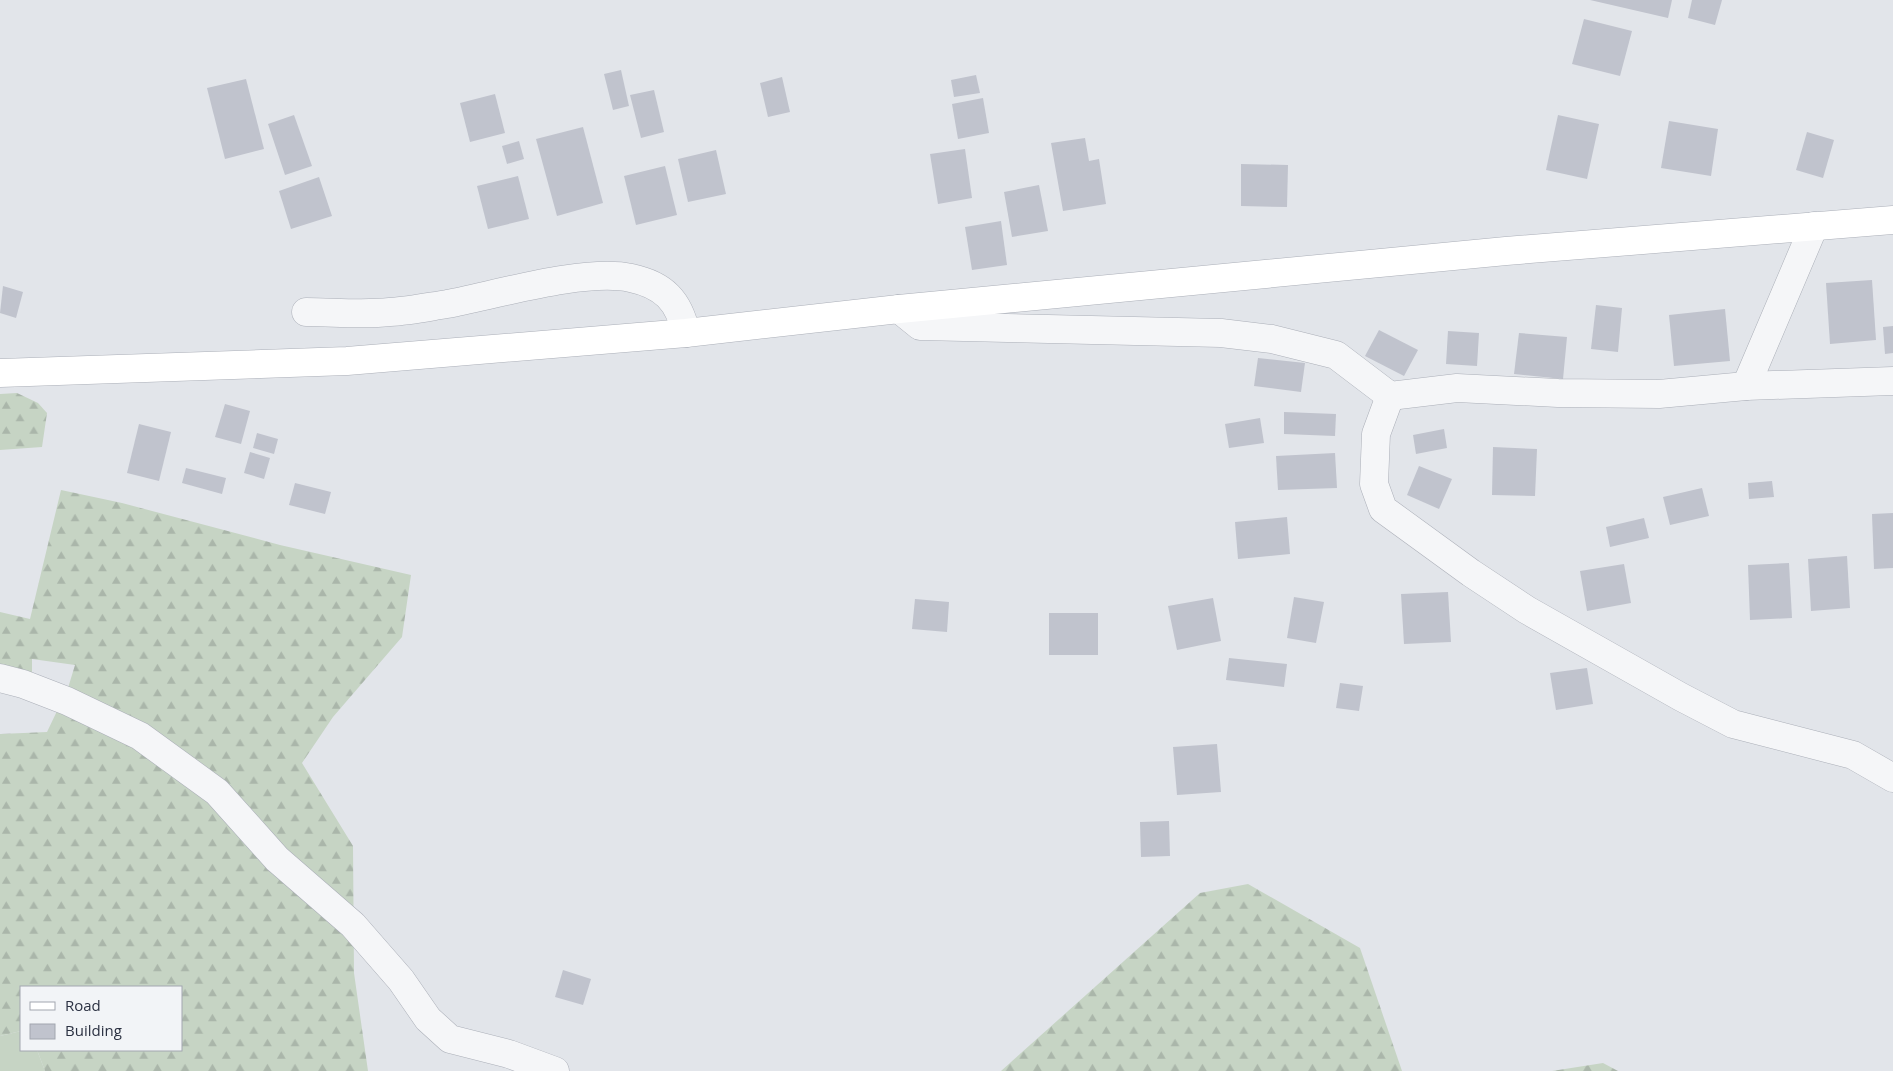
<svg xmlns="http://www.w3.org/2000/svg" width="1893" height="1071" font-family="'Open Sans',sans-serif">
<defs>
<pattern id="forest-firs" width="22" height="20" patternUnits="userSpaceOnUse" patternTransform="scale(1.25)"><rect width="22" height="20" fill="#c6d4c4"/><path d="M5 1l3.5 6h-7zM16 11l3.5 6h-7z" fill="#aab6aa"/></pattern>
</defs>
<rect width="100%" height="100%" fill="#e2e5ea"/>
<!-- green -->
<path fill="#c6d4c4" d="M21 1031V1050H37L45 1071H0V1036Z"/>
<!-- forest -->
<g fill="url(#forest-firs)">
<path d="M17 393 38 403 47 413 42 447 0 450V394Z"/>
<path d="M61 490 122 503 280 545 411 575 402 637 333 717 302 763 353 846 354 973 368 1071H45L37 1050H181V987H21V1031L0 1036V734L47 732 68 688 75 665 32 659V673L0 669V612L30 619Z"/>
<path d="M1248 884 1360 948 1402 1071H1001L1200 893Z"/>
<path d="M1603 1063 1618 1071H1552Z"/>
</g>
<!-- building -->
<g fill="#c0c3cd">
<path d="M1590 0H1672L1668 18Z"/>
<path d="M1692 0H1722L1715 25 1688 18Z"/>
<path d="M1584 19 1632 31 1620 76 1572 64Z"/>
<path d="M621 70 629 106 613 110 604 74Z"/>
<path d="M976 75 980 93 954 97 951 80Z"/>
<path d="M782 77 790 112 768 117 760 83Z"/>
<path d="M246 79 264 149 225 159 207 88Z"/>
<path d="M654 90 664 132 641 138 630 95Z"/>
<path d="M495 94 505 133 470 142 460 103Z"/>
<path d="M983 98 989 133 958 139 952 104Z"/>
<path d="M294 115 312 166 285 175 268 124Z"/>
<path d="M1558 115 1599 124 1587 179 1546 170Z"/>
<path d="M1669 121 1718 129 1711 176 1661 168Z"/>
<path d="M583 127 603 203 557 216 536 139Z"/>
<path d="M1807 132 1834 140 1823 178 1796 170Z"/>
<path d="M1085 138 1089 161 1099 159 1106 204 1063 211 1051 143Z"/>
<path d="M519 141 524 159 507 164 502 146Z"/>
<path d="M965 149 972 198 938 204 930 154Z"/>
<path d="M716 150 726 194 688 202 678 159Z"/>
<path d="M1241 164 1288 165 1287 207 1241 206Z"/>
<path d="M665 166 677 215 636 225 624 176Z"/>
<path d="M518 176 529 219 488 229 477 186Z"/>
<path d="M319 177 332 216 291 229 279 191Z"/>
<path d="M1039 185 1048 231 1012 237 1004 192Z"/>
<path d="M1001 221 1007 265 972 270 965 227Z"/>
<path d="M1872 280 1876 340 1830 344 1826 283Z"/>
<path d="M3 286 23 292 16 318 0 313Z"/>
<path d="M1596 305 1622 308 1618 352 1591 349Z"/>
<path d="M1725 309 1730 361 1674 366 1669 315Z"/>
<path d="M1893 326V353L1885 354 1883 327Z"/>
<path d="M1379 330 1418 350 1404 376 1365 356Z"/>
<path d="M1448 331 1479 333 1477 366 1446 364Z"/>
<path d="M1519 333 1567 337 1563 379 1514 374Z"/>
<path d="M1258 358 1305 363 1301 392 1254 386Z"/>
<path d="M225 404 250 411 241 444 215 437Z"/>
<path d="M1284 412 1336 414 1335 436 1284 434Z"/>
<path d="M1260 418 1264 443 1229 448 1225 424Z"/>
<path d="M139 424 171 432 159 481 127 473Z"/>
<path d="M1444 429 1447 448 1416 454 1413 435Z"/>
<path d="M257 433 278 439 274 454 253 448Z"/>
<path d="M1493 447 1537 449 1535 496 1492 495Z"/>
<path d="M250 452 270 458 264 479 244 473Z"/>
<path d="M1335 453 1337 488 1278 490 1276 456Z"/>
<path d="M1419 466 1452 479 1439 509 1407 495Z"/>
<path d="M186 468 226 478 222 494 182 483Z"/>
<path d="M1772 481 1774 497 1749 499 1748 483Z"/>
<path d="M295 483 331 492 325 514 289 505Z"/>
<path d="M1702 488 1709 516 1670 525 1663 497Z"/>
<path d="M1893 513V568L1874 569 1872 514Z"/>
<path d="M1287 517 1290 554 1238 559 1235 522Z"/>
<path d="M1644 518 1649 538 1610 547 1606 527Z"/>
<path d="M1847 556 1850 608 1811 611 1808 559Z"/>
<path d="M1789 563 1792 618 1750 620 1748 565Z"/>
<path d="M1624 564 1631 603 1587 611 1580 571Z"/>
<path d="M1448 592 1451 642 1404 644 1401 594Z"/>
<path d="M1294 597 1324 602 1316 643 1287 638Z"/>
<path d="M1213 598 1221 641 1177 650 1168 606Z"/>
<path d="M915 599 949 602 947 632 912 629Z"/>
<rect x="1049" y="613" width="49" height="42"/>
<path d="M1229 658 1287 664 1284 687 1226 680Z"/>
<path d="M1587 668 1593 704 1556 710 1550 673Z"/>
<path d="M1340 683 1363 686 1359 711 1336 708Z"/>
<path d="M1217 744 1221 792 1177 795 1173 747Z"/>
<path d="M1169 821 1170 856 1141 857 1140 822Z"/>
<path d="M563 970 591 979 583 1005 555 997Z"/>
</g>
<g fill="none" stroke-linecap="round" stroke-linejoin="round">
<!-- street casing -->
<g stroke="#abafb8" stroke-width="29">
<g id="street">
<path d="M899 309 920 326 1221 333 1272 339 1336 355 1390 396 1457 388 1558 393 1659 394 1746 386 1893 381"/>
<path d="M306 312C333 312 363 315 390 312 409 311 428 307 447 304 495 295 585 268 631 278 664 285 679 301 686 333"/>
<path d="M1746 386 1814 226"/>
<path d="M1390 396 1376 434 1374 484 1383 509 1471 573 1527 610 1681 697 1733 724 1853 755 1893 778"/>
<path d="M0 678 23 684 67 701 140 736 217 792 277 859 353 925 401 980 428 1019 450 1039 509 1054 555 1071"/>
</g>
</g>
<!-- secondary casing -->
<g stroke="#abafb8" stroke-width="29">
<path id="secondary" d="M0 373 347 361 686 333 899 309 1506 251 1893 220"/>
</g>
<!-- street -->
<use href="#street" stroke="#f5f6f8" stroke-width="28"/>
<!-- secondary -->
<use href="#secondary" stroke="#fff" stroke-width="28"/>
</g>
<!-- legend -->
<rect x="20" y="986" width="162" height="65" fill="#f2f4f7" stroke="#a2a6af"/>
<rect x="30" y="1002" width="25" height="8" fill="#ffffff" stroke="#a2a6af"/>
<text x="65" y="1011" font-size="15" fill="#2b3142">Road</text>
<rect x="30" y="1024" width="25" height="15" fill="#c0c3cd" stroke="#a2a6af"/>
<text x="65" y="1036" font-size="15" fill="#2b3142">Building</text>
</svg>
